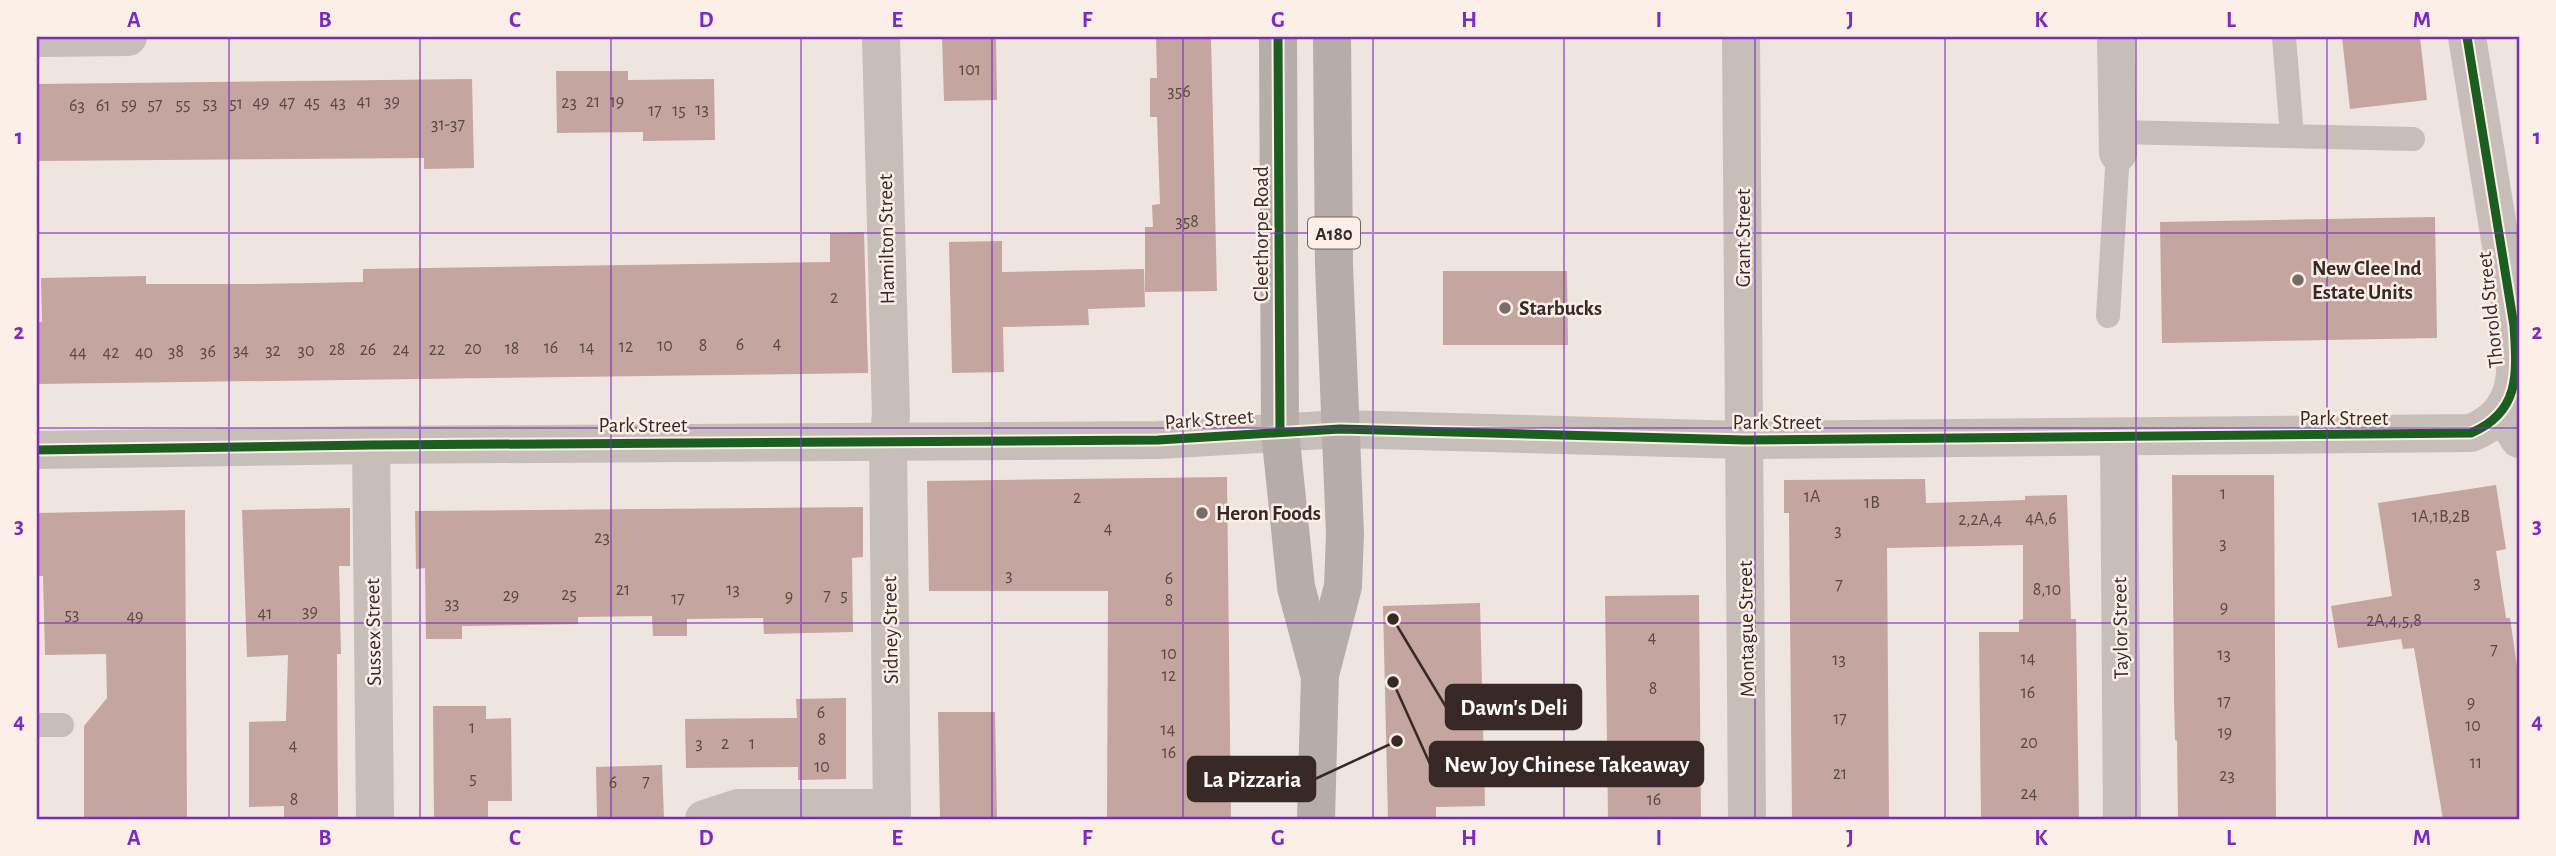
<svg xmlns="http://www.w3.org/2000/svg" width="2556" height="856" font-family="'Alegreya Sans',sans-serif">
<rect width="100%" height="100%" fill="#eee5e0"/>
<!-- building -->
<g fill="#c4a5a0">
<path d="M942 37H996L997 100 944 101Z"/>
<path d="M1156 37H1211L1217 291 1145 292V227H1153L1152 205 1160 204 1157 117H1150V78H1157Z"/>
<path d="M2342 37H2420L2427 100 2350 109Z"/>
<path d="M556 71H628V80L714 79 715 140 643 141V132L557 133Z"/>
<path d="M472 79 474 168 424 169V158L37 161V84Z"/>
<path d="M2435 217 2437 338 2162 343 2160 222Z"/>
<path d="M864 232 868 373 37 384V322H42L41 278 146 276V284H256L363 282V269L830 262V233Z"/>
<path d="M1002 241V272L1144 269 1145 307 1088 309 1089 325 1003 327 1004 372 952 373 949 242Z"/>
<path d="M1443 271H1567L1568 345H1443Z"/>
<path d="M2172 475H2274L2276 819H2178L2177 741 2175 740 2174 700Z"/>
<path d="M1227 477 1231 819H1107L1108 591H929L927 481Z"/>
<path d="M1925 479 1926 503 2025 500V496L2067 495 2071 619H2076L2079 819H1981L1979 632H2019V620L2023 619V545L1887 548 1889 819H1792L1789 513H1784V480Z"/>
<path d="M2496 485 2506 549 2496 551 2506 618H2510L2519 681V819H2443L2414 648 2403 649 2401 639 2338 648 2331 606 2392 596 2378 503Z"/>
<path d="M863 507V557L852 558 853 632 764 634 763 618 687 619V636H653L652 616 578 617V624L462 626V639H426L425 568 416 569 415 511Z"/>
<path d="M350 508V566H339L341 654H337L338 819H284V806L249 807V722L286 721 288 655 247 657 242 510Z"/>
<path d="M185 510 187 819H84V726L107 698 106 654 45 655 43 576H37V513Z"/>
<path d="M1699 595 1701 819H1608L1605 596Z"/>
<path d="M1480 603 1485 806 1436 807V819H1388L1383 606Z"/>
<path d="M846 698V779L798 780V767L686 768 685 719 797 718 796 699Z"/>
<path d="M433 706H486V719L511 718 512 801H488V819H434Z"/>
<path d="M938 712H995L997 819H940Z"/>
<path d="M662 765 664 819H597L596 767Z"/>
</g>
<g fill="none" stroke-linecap="round" stroke-linejoin="round">
<!-- service -->
<g stroke="#c7bdb9" stroke-width="24">
<path d="M2284 37 2292 136"/>
<path d="M2118 132 2413 139"/>
<path d="M2108 316 2118 153"/>
<path d="M37 725H62"/>
</g>
<!-- minor -->
<g stroke="#c7bdb9" stroke-width="38">
<path d="M881 37 891 416 888 441 892 819"/>
<path d="M1741 37 1747 819"/>
<path d="M2116 37 2118 153"/>
<path d="M37 38 128 37"/>
<path d="M2502 412 2519 439"/>
<path d="M1340 429 1745 440 2471 433C2521 412 2517 372 2514 326L2467 37"/>
<path d="M2119 437 2122 819"/>
<path d="M371 445 375 819"/>
<path d="M704 819 738 808H892"/>
</g>
<!-- tertiary -->
<path stroke="#c7bdb9" stroke-width="38" d="M37 450 371 445 1158 440 1340 429"/>
<!-- primary -->
<g stroke="#b6aca9" stroke-width="38">
<path d="M1278 37 1280 431 1296 587 1319 673"/>
<path d="M1316 819 1320 675 1343 586 1345 534 1334 265 1332 37"/>
</g>
<!-- cycleway casing -->
<g stroke="#fbefe7" stroke-width="13">
<g id="cycleway">
<path d="M1278 37 1280 431"/>
<path d="M37 450 371 445 1158 440 1340 429 1745 440 2471 433C2521 412 2517 372 2514 326L2467 37"/>
</g>
</g>
<!-- cycleway -->
<use href="#cycleway" stroke="#1b5e20" stroke-width="9"/>
</g>
<!-- grid -->
<path fill="none" stroke="#7b2cbf" stroke-width="2" stroke-opacity="0.55" d="M229 37V819M420 37V819M611 37V819M801 37V819M992 37V819M1183 37V819M1373 37V819M1564 37V819M1755 37V819M1945 37V819M2136 37V819M2327 37V819M37 233H2519M37 428H2519M37 623H2519"/>
<!-- markers -->
<g fill="#786b68" stroke="#fbefe7" stroke-width="2.5">
<circle cx="2298" cy="280" r="7"/>
<circle cx="1505" cy="308" r="7"/>
<circle cx="1202" cy="513" r="7"/>
</g>
<g text-anchor="middle" stroke-width="5" stroke-linejoin="round" paint-order="stroke">
<!-- number labels -->
<g font-size="18" fill="#5b4845">
<text x="970" y="75">101</text>
<text x="1179" y="97">356</text>
<text x="364" y="107">41</text>
<text x="392" y="107">39</text>
<text x="593" y="107">21</text>
<text x="617" y="107">19</text>
<text x="261" y="108">49</text>
<text x="287" y="108">47</text>
<text x="312" y="108">45</text>
<text x="338" y="108">43</text>
<text x="569" y="108">23</text>
<text x="210" y="109">53</text>
<text x="236" y="109">51</text>
<text x="129" y="110">59</text>
<text x="155" y="110">57</text>
<text x="183" y="110">55</text>
<text x="77" y="111">63</text>
<text x="103" y="111">61</text>
<text x="702" y="115">13</text>
<text x="655" y="116">17</text>
<text x="679" y="116">15</text>
<text x="448" y="130">31-37</text>
<text x="1187" y="227">358</text>
<text x="834" y="303">2</text>
<text x="777" y="349">4</text>
<text x="740" y="350">6</text>
<text x="665" y="351">10</text>
<text x="703" y="351">8</text>
<text x="626" y="352">12</text>
<text x="551" y="353">16</text>
<text x="587" y="353">14</text>
<text x="473" y="354">20</text>
<text x="512" y="354">18</text>
<text x="337" y="355">28</text>
<text x="368" y="355">26</text>
<text x="401" y="355">24</text>
<text x="437" y="355">22</text>
<text x="241" y="356">34</text>
<text x="273" y="356">32</text>
<text x="306" y="356">30</text>
<text x="176" y="357">38</text>
<text x="208" y="357">36</text>
<text x="78" y="358">44</text>
<text x="111" y="358">42</text>
<text x="144" y="358">40</text>
<text x="2223" y="499">1</text>
<text x="1812" y="502">1A</text>
<text x="1077" y="503">2</text>
<text x="1872" y="508">1B</text>
<text x="2441" y="522">1A,1B,2B</text>
<text x="2041" y="524">4A,6</text>
<text x="1980" y="525">2,2A,4</text>
<text x="1108" y="534">4</text>
<text x="1838" y="536">3</text>
<text x="602" y="543">23</text>
<text x="2223" y="549">3</text>
<text x="1009" y="581">3</text>
<text x="1169" y="584">6</text>
<text x="2477" y="588">3</text>
<text x="1839" y="590">7</text>
<text x="623" y="595">21</text>
<text x="733" y="595">13</text>
<text x="2047" y="595">8,10</text>
<text x="569" y="600">25</text>
<text x="511" y="601">29</text>
<text x="827" y="601">7</text>
<text x="844" y="601">5</text>
<text x="789" y="602">9</text>
<text x="678" y="604">17</text>
<text x="1169" y="606">8</text>
<text x="452" y="609">33</text>
<text x="2224" y="613">9</text>
<text x="310" y="617">39</text>
<text x="265" y="619">41</text>
<text x="72" y="620">53</text>
<text x="135" y="622">49</text>
<text x="2394" y="626">2A,4,5,8</text>
<text x="1652" y="643">4</text>
<text x="2494" y="655">7</text>
<text x="1169" y="659">10</text>
<text x="2224" y="660">13</text>
<text x="2028" y="664">14</text>
<text x="1839" y="665">13</text>
<text x="1169" y="681">12</text>
<text x="1653" y="694">8</text>
<text x="2028" y="698">16</text>
<text x="2224" y="707">17</text>
<text x="2471" y="708">9</text>
<text x="821" y="718">6</text>
<text x="1840" y="724">17</text>
<text x="2473" y="731">10</text>
<text x="472" y="733">1</text>
<text x="1168" y="735">14</text>
<text x="2225" y="738">19</text>
<text x="822" y="745">8</text>
<text x="2029" y="748">20</text>
<text x="699" y="749">3</text>
<text x="725" y="749">2</text>
<text x="752" y="749">1</text>
<text x="293" y="751">4</text>
<text x="1169" y="758">16</text>
<text x="2476" y="768">11</text>
<text x="822" y="772">10</text>
<text x="1840" y="779">21</text>
<text x="2227" y="781">23</text>
<text x="473" y="784">5</text>
<text x="646" y="787">7</text>
<text x="613" y="788">6</text>
<text x="2029" y="799">24</text>
<text x="294" y="805">8</text>
<text x="1654" y="805">16</text>
</g>
<!-- shield labels -->
<rect fill="#fbefe7" stroke="#726461" stroke-width="2" x="1308" y="217.5" width="52" height="31" rx="5"/>
<g font-size="19" font-weight="bold" fill="#382927">
<text x="1334" y="240">A180</text>
</g>
<!-- street labels -->
<g font-size="21" fill="#382927" stroke="#fbefe7">
<text transform="translate(1261 234) rotate(-90)" y="7">Cleethorpe Road</text>
<text transform="translate(1743 238) rotate(-90)" y="7">Grant Street</text>
<text transform="translate(886 239) rotate(-91)" y="7">Hamilton Street</text>
<text transform="translate(2490 310) rotate(-96)" y="7">Thorold Street</text>
<text x="2344" y="425">Park Street</text>
<text transform="translate(1209 419) rotate(-4)" y="7">Park Street</text>
<text x="1777" y="429">Park Street</text>
<text x="643" y="432">Park Street</text>
<text transform="translate(2120 628) rotate(-91)" y="7">Taylor Street</text>
<text transform="translate(1746 629) rotate(-91)" y="7">Montague Street</text>
<text transform="translate(890 630) rotate(-91)" y="7">Sidney Street</text>
<text transform="translate(373 632) rotate(-91)" y="7">Sussex Street</text>
</g>
<!-- poi labels -->
<g font-size="21" font-weight="bold" fill="#382927" stroke="#fbefe7" text-anchor="start">
<text x="2312" y="275">New Clee Ind<tspan x="2312" dy="24">Estate Units</tspan></text>
<text x="1519" y="315">Starbucks</text>
<text x="1216" y="520">Heron Foods</text>
</g>
</g>
<!-- callouts -->
<path fill="none" stroke="#382927" stroke-width="2.5" d="M1393 619L1446 707M1393 682L1430 764M1397 741L1315 779"/>
<g fill="#382927" stroke="#fbefe7" stroke-width="2.5">
<circle cx="1393" cy="619" r="7"/>
<circle cx="1393" cy="682" r="7"/>
<circle cx="1397" cy="741" r="7"/>
</g>
<g fill="#382927" stroke="#382927" stroke-width="2.5">
<rect x="1446" y="685" width="135" height="44" rx="7"/>
<rect x="1430" y="742" width="273" height="44" rx="7"/>
<rect x="1188" y="757" width="127" height="44" rx="7"/>
</g>
<g font-size="23" text-anchor="middle" font-weight="bold" fill="#fff">
<text x="1514" y="715">Dawn's Deli</text>
<text x="1567" y="772">New Joy Chinese Takeaway</text>
<text x="1252" y="787">La Pizzaria</text>
</g>
<!-- border -->
<rect width="2556" height="856" fill="none" stroke="#fbefe7" stroke-width="77"/>
<rect x="38" y="38" width="2480" height="780" fill="none" stroke="#7b2cbf" stroke-width="2.5"/>
<g font-size="23" text-anchor="middle" font-weight="bold" fill="#7b2cbf">
<text x="134" y="27">A</text>
<text x="325" y="27">B</text>
<text x="515" y="27">C</text>
<text x="706" y="27">D</text>
<text x="897" y="27">E</text>
<text x="1087" y="27">F</text>
<text x="1278" y="27">G</text>
<text x="1469" y="27">H</text>
<text x="1659" y="27">I</text>
<text x="1850" y="27">J</text>
<text x="2041" y="27">K</text>
<text x="2231" y="27">L</text>
<text x="2422" y="27">M</text>
<text x="19" y="144">1</text>
<text x="2537" y="144">1</text>
<text x="19" y="339">2</text>
<text x="2537" y="339">2</text>
<text x="19" y="533">3</text>
<text x="2537" y="533">3</text>
<text x="19" y="728">4</text>
<text x="2537" y="728">4</text>
<text x="134" y="845">A</text>
<text x="325" y="845">B</text>
<text x="515" y="845">C</text>
<text x="706" y="845">D</text>
<text x="897" y="845">E</text>
<text x="1087" y="845">F</text>
<text x="1278" y="845">G</text>
<text x="1469" y="845">H</text>
<text x="1659" y="845">I</text>
<text x="1850" y="845">J</text>
<text x="2041" y="845">K</text>
<text x="2231" y="845">L</text>
<text x="2422" y="845">M</text>
</g>
</svg>
